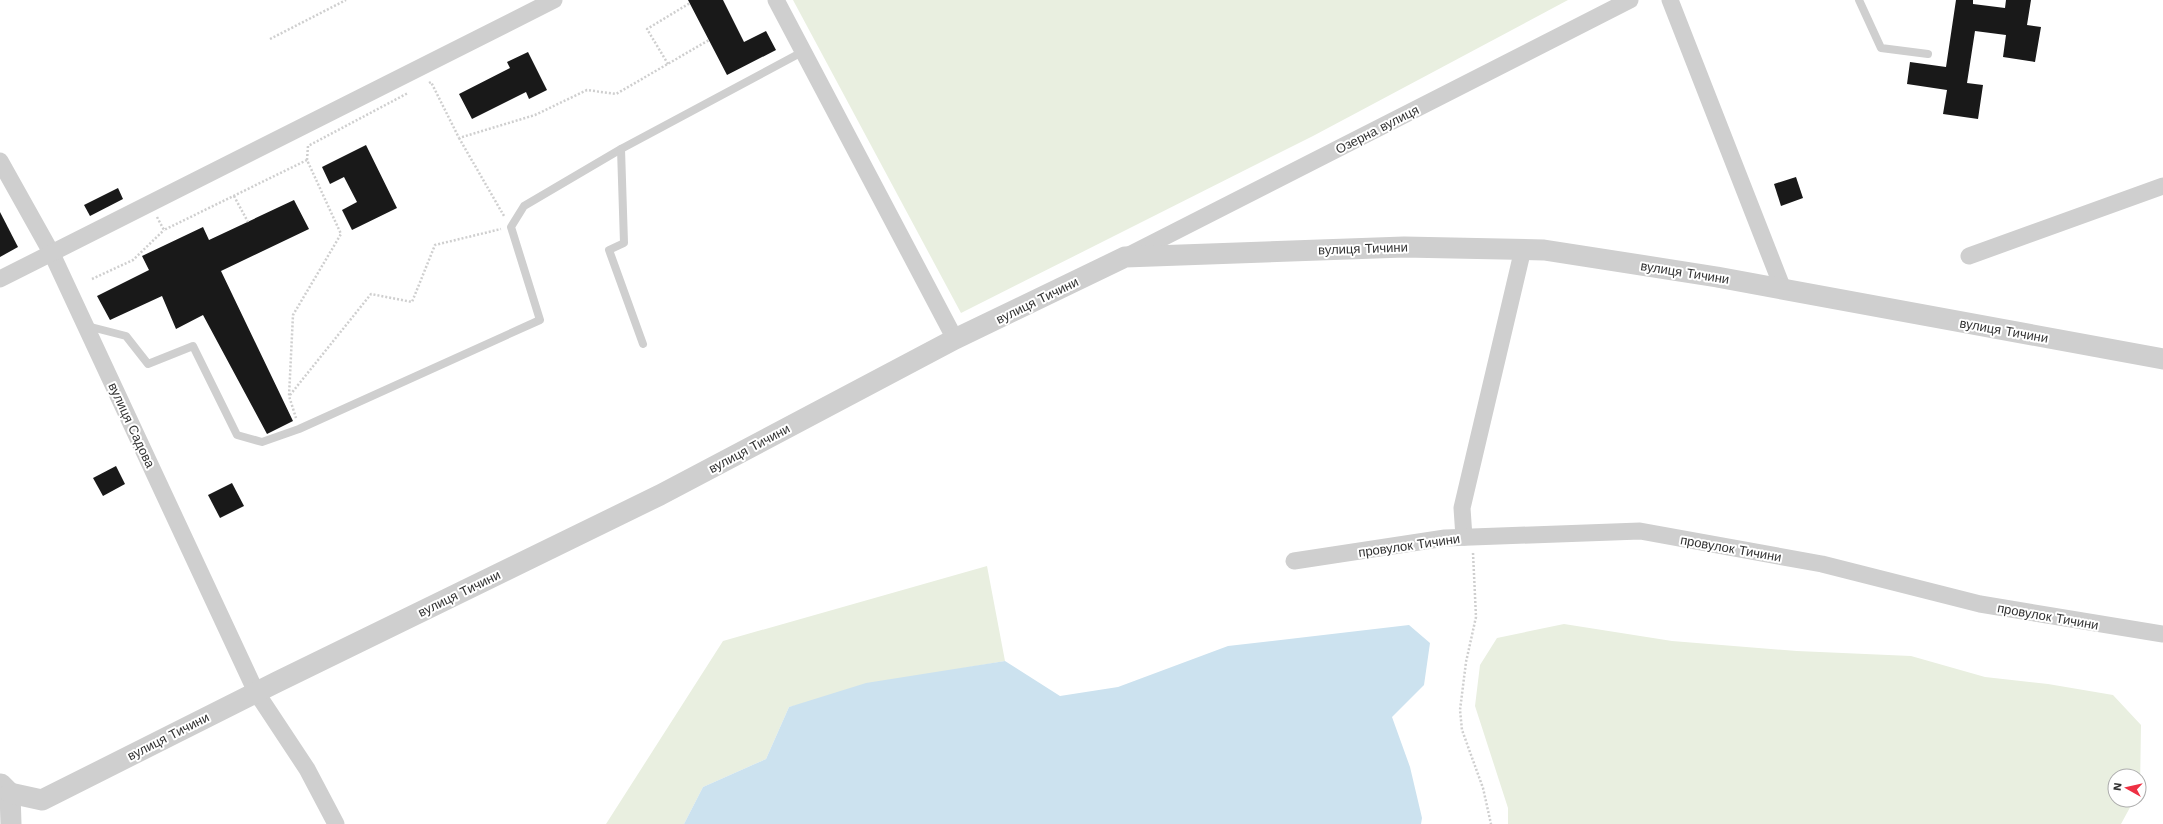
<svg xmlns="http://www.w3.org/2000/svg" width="2163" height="824" font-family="'Work Sans',sans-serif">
<rect width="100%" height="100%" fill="#fff"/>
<!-- green -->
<g fill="#e9efe0">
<path d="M793 0H1568L1313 136 961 313Z"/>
<path d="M987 566 1005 661 941 672 789 707 766 759 703 787 684 824H606L723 641Z"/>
<path d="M1564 624 1672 641 1797 651 1911 656 1985 677 2048 684 2113 695 2141 725 2140 789 2139 776H2115V800H2134L2121 824H1508V808L1475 706 1480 665 1497 638Z"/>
</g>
<!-- water -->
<path fill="#cce2ef" d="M1409 625 1430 643 1424 685 1392 717 1410 767 1422 818 1421 824H684L703 787 766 759 789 707 866 683 1005 661 1060 696 1118 687 1228 646Z"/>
<!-- building -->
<g fill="#191919">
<path d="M688 0H723L744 42 766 31 776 50 727 75Z"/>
<path d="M1956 0H1973V4L2005 8 2006 0H2031L2027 25 2041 27 2035 62 2003 57 2006 35 1975 31 1967 83 1983 85 1978 119 1943 114 1947 90 1907 84 1910 62 1946 67Z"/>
<path d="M528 52 547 90 529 99 526 92 472 119 459 94 510 68 507 62Z"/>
<path d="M366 145 397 208 352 230 342 210 357 202 344 177 330 184 322 167Z"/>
<path d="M1796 177 1803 198 1781 206 1774 184Z"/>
<path d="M118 188 123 199 90 216 84 205Z"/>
<path d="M294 200 309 229 221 271 293 421 267 434 203 315 176 329 162 296 110 320 97 296 149 270 142 256 203 227 209 240Z"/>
<path d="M0 212 18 247 0 257Z"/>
<path d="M116 466 125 484 103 496 93 478Z"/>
<path d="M232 483 244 506 220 518 208 495Z"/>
</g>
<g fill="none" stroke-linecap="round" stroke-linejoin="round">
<!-- path -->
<g stroke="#cfcfcf" stroke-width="2.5" stroke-dasharray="2 2" stroke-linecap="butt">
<path d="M270 39 346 0"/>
<path d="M668 64 647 29 690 3"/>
<path d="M429 83 431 82 459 138 535 115 587 90 616 94 709 40"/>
<path d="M459 138 504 216"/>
<path d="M307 160 308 146 408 93"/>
<path d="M234 196 248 222"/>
<path d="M157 217 164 230 307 160 341 234 293 315 289 396 296 418"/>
<path d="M92 279 133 260 164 230"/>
<path d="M290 395 371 294 412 302 435 245 501 229"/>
<path d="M1473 553 1476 617 1466 662 1460 710 1462 730 1483 788 1491 824"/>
</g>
<!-- service -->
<g stroke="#cfcfcf" stroke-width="8">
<path d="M1859 0 1881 48 1928 54"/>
<path d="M87 326 126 336 148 364 193 346 237 435 262 442 299 429 540 320 511 227 524 206 621 149"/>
<path d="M643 344 609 250 624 243 621 149 804 51"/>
</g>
<!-- minor -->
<g stroke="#cfcfcf" stroke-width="17">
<path d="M776 0 955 339"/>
<path d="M1670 0 1783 289"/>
<path d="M0 161 52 254 256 692 307 769 336 824"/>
<path d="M1127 256 1630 0"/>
<path d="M1969 256 2163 186"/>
<path d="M0 279 554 0"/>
<path d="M1464 537 1462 508 1523 249"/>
<path d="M1294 561 1445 538 1640 531 1822 564 1980 604 2163 634"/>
</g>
<!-- tertiary -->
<g stroke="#cfcfcf" stroke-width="21">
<path d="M1 784 10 793 11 824"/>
<path d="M10 793 42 800 277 682 660 495 955 339 1125 257 1404 247 1544 250 1717 277 2163 359"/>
</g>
</g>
<g text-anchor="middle" stroke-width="4" stroke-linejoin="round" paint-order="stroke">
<!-- street labels -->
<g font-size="13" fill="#323232" stroke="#fff">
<text transform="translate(1377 129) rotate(-27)" y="5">Озерна вулиця</text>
<text transform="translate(1363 248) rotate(-2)" y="5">вулиця Тичини</text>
<text transform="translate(1685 272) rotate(9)" y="5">вулиця Тичини</text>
<text transform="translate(1037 300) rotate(-26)" y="5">вулиця Тичини</text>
<text transform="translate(2004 330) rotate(10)" y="5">вулиця Тичини</text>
<text transform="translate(132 425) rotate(65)" y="5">вулиця Садова</text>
<text transform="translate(749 448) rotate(-28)" y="5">вулиця Тичини</text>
<text transform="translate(1409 545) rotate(-8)" y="5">провулок Тичини</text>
<text transform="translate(1731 548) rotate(10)" y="5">провулок Тичини</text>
<text transform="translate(459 593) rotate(-26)" y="5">вулиця Тичини</text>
<text transform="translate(2048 616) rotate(10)" y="5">провулок Тичини</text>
<text transform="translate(168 736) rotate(-27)" y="5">вулиця Тичини</text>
</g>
</g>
<!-- north arrow -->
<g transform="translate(2127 788) rotate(278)"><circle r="19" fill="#ffffff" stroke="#adadad"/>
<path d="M0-3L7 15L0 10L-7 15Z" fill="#ee3043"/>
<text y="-6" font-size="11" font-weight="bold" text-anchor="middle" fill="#323232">N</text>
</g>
</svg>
